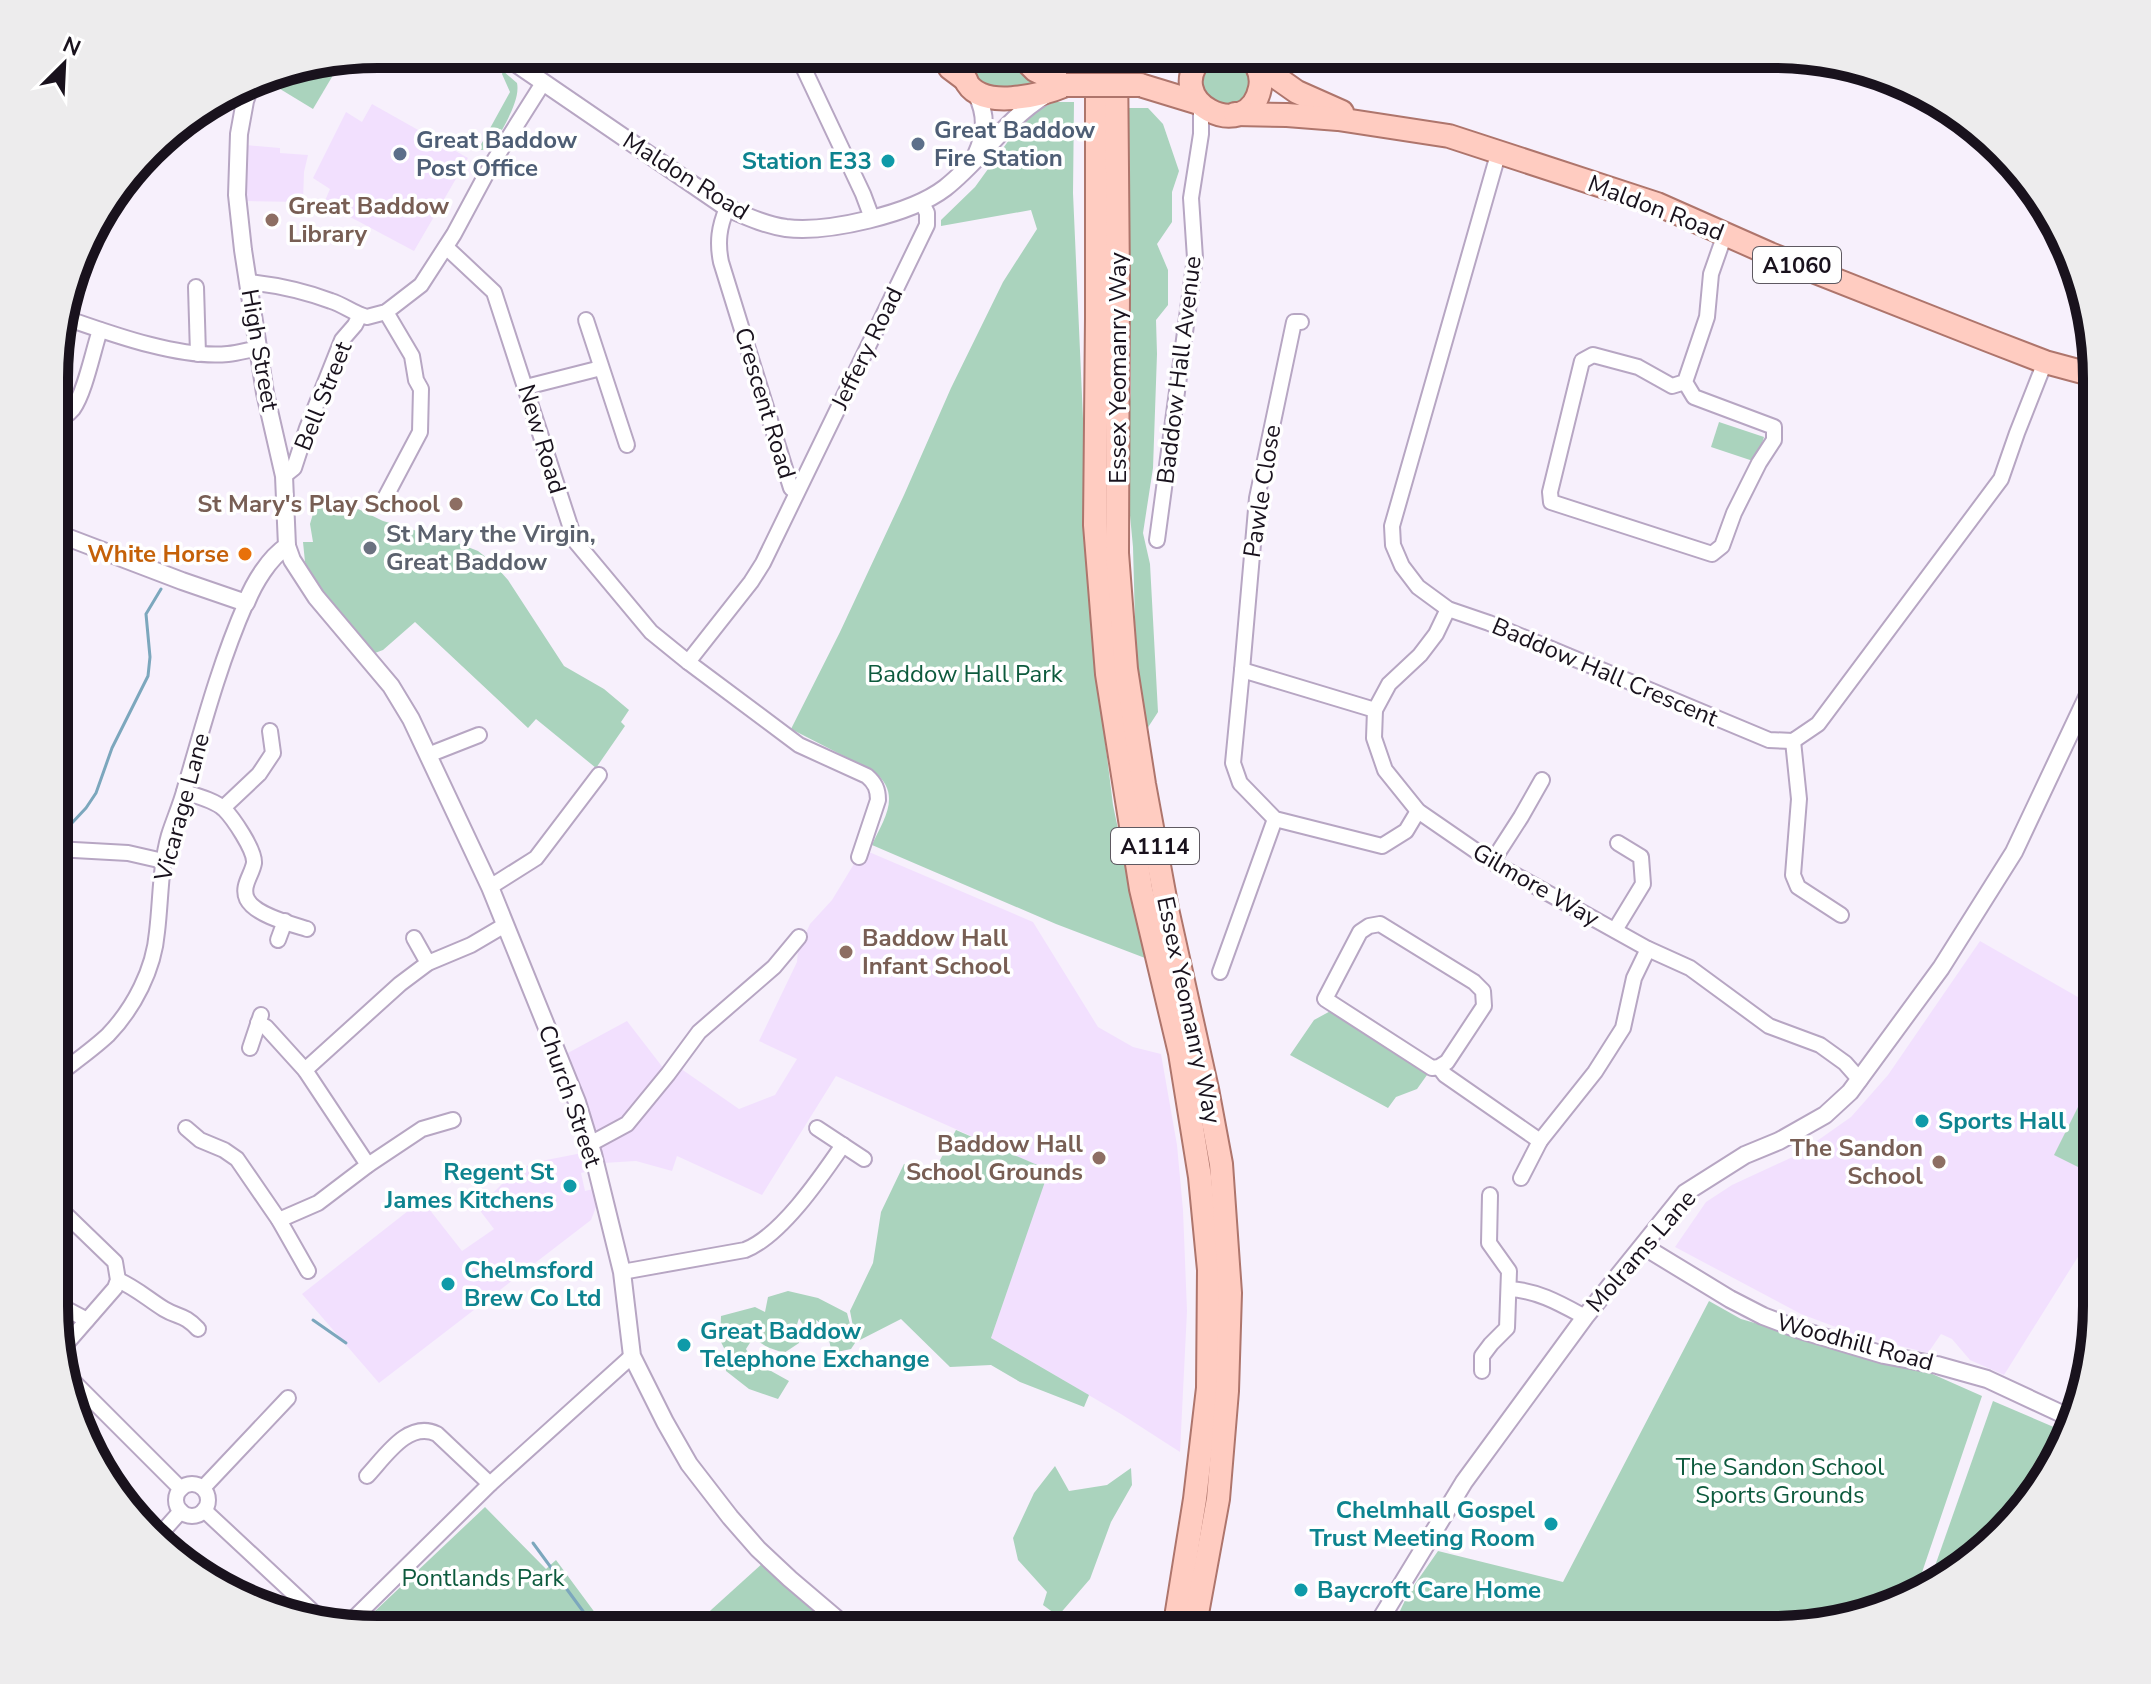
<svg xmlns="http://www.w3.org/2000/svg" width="2151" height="1684" font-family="'Nunito Sans',sans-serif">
<rect width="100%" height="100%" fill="#f7f0fc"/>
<!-- built -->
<g fill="#f2e0fe">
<path d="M372 104 468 158 414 251 324 203 330 189 313 178 346 112 362 122Z"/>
<path d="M246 145 280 148V153L308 155 304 172 303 202 247 201 245 183Z"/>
<path d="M869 852 1033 922 1098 1027 1133 1047 1161 1054 1177 1145 1183 1210 1187 1311 1180 1452 1121 1414 991 1338 1048 1170 836 1076 762 1195 677 1156 672 1171 636 1161 604 1163 598 1135 566 1054 627 1021 664 1069 677 1066 739 1109 775 1095 797 1059 759 1041 797 962 798 950 810 924 832 900 857 859Z"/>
<path d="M1980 941 2097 1008 2096 1228 2004 1375 1970 1360 1952 1339 1941 1334 1928 1353 1857 1335 1801 1314 1675 1247 1706 1202 1732 1185 1797 1155 1851 1117 1888 1075Z"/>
<path d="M582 1153 587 1159 589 1171 581 1173 585 1191 593 1189 596 1207 591 1220 379 1383 302 1294 422 1200 462 1251 494 1229 478 1208 502 1184 531 1163Z"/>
</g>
<!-- green -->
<g fill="#aad3bd">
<path d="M975 54H1014L1043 86 1001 92 976 81 972 62Z"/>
<path d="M1219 55C1238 54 1243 63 1253 77L1243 103 1215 107 1199 83 1212 58Z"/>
<path d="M342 60 313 109 262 78 273 71Z"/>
<path d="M503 71 517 83C520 97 509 117 502 130L500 129C494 140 495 151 478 150L510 92 502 74Z"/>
<path d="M1055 102H1074L1073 193 1093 644 1113 805 1145 958 1056 924 872 845C884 818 903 794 873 771L791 729 840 632 904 495 951 388 1003 282 1037 229 1031 210 941 226V220L975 187 1019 126 1035 110Z"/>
<path d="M1128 108H1148L1163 124 1179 171 1172 192V222L1157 244 1168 270V305L1156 320 1157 354 1153 468 1143 533 1150 564 1158 712 1145 732 1137 697 1133 547 1124 452 1131 393Z"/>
<path d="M1719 422 1764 437 1756 462 1711 447Z"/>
<path d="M317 500 352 506 383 521 455 542 478 551 492 562 508 580 564 666 604 689 629 710 621 722 625 726 596 768 536 719 528 728 415 622 383 650 375 653 322 592 310 573 305 562 303 542H313L310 524Z"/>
<path d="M1336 1008 1432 1068 1417 1089 1396 1097 1388 1108 1290 1055 1314 1020Z"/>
<path d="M2092 1079 2096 1082V1176L2054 1155Z"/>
<path d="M956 1130 1049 1170 991 1338 1089 1395 1084 1407 1020 1382 991 1365 950 1367 901 1319 856 1342 850 1311 873 1263 881 1212 904 1164 931 1177Z"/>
<path d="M788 1291 818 1298 847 1313 855 1343 851 1349 832 1353 826 1327 816 1320 818 1335 807 1332 799 1318 796 1328 799 1343 784 1353 767 1347 753 1338 746 1349 756 1368 771 1371 789 1381 778 1399 749 1389 726 1371 725 1350 720 1340 721 1316 755 1307 765 1312 768 1297Z"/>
<path d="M1709 1301 1741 1319 1930 1373 1982 1396 1915 1593 1898 1605 1773 1630H1391L1408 1594 1438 1551 1563 1582Z"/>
<path d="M1993 1401 2070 1434 2016 1520 1929 1583Z"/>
<path d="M1055 1466 1069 1491 1107 1485 1131 1468 1132 1485 1111 1522 1090 1579 1058 1616 1043 1605 1047 1592 1018 1560 1013 1538 1034 1493Z"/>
<path d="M485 1507 546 1569 556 1560 607 1629H356Z"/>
<path d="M764 1562 838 1630 690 1629Z"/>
</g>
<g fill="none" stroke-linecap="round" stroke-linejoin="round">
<!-- stream -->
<g stroke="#7ca7bd" stroke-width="3">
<path d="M56 840 86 808 96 793 112 748 148 676 150 657 146 614 161 589"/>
<path d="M313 1320 346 1343"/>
<path d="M533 1543 596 1629"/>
</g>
<!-- minor casing -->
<g stroke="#b7a6c3" stroke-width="18">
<g id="minor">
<path d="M797 54 863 194 872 218"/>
<path d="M897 64 916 54"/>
<path d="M1499 151 1392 526 1393 545 1402 566 1418 587 1448 609 1489 623 1769 740 1793 741 1818 724 2001 479 2017 433 2045 362"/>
<path d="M104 208 111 210"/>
<path d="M727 208C719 227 717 242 721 262L791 488 796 492"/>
<path d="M446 247 494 292 575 541 651 632 688 662 799 745 867 776C875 783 878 789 878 800L859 857"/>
<path d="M248 282C277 285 304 291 331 301 344 305 354 314 367 317L386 312 421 285 454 234 490 167 543 83"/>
<path d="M196 287 198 354"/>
<path d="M63 317C109 333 179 359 228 354 238 353 248 350 259 348"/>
<path d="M586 320 627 445"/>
<path d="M1685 382 1694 397 1774 427V440L1759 463 1734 513 1722 546 1712 554 1551 502 1550 492 1582 361 1593 355 1638 367 1672 386 1685 382 1707 317 1711 274 1725 234"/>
<path d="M526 387 601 368"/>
<path d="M57 419C63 418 68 415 73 409 85 392 93 351 100 330"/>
<path d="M284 476 294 468 307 428 342 340 355 325 360 315"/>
<path d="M384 500 420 432 421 389 416 380 412 356 386 312"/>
<path d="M1157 540 1195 258 1191 198 1201 134V106"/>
<path d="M1448 609 1436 634 1420 655 1389 684 1375 710 1374 738 1385 770 1418 811 1492 862 1648 949 1690 968 1769 1026 1820 1045 1845 1063 1860 1080"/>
<path d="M688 662 751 582 763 563 927 225V213L922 203"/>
<path d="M1242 670 1257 498 1294 322H1301"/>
<path d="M1375 710 1242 670 1233 763 1240 783 1275 819 1382 846 1406 831 1418 811"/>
<path d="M1793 741 1799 799 1793 875 1798 887 1841 915"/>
<path d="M428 755 479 735"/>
<path d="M184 792C197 796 214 800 224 809 233 818 255 850 254 863 252 875 241 886 247 899 255 915 291 924 307 929"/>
<path d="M223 808 259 774 273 753 270 731"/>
<path d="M56 849 128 853 163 861"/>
<path d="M1492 862 1521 817 1542 780"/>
<path d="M490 887 536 858 599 775"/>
<path d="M1615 930 1643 884 1641 857 1618 843"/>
<path d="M414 938 428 963"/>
<path d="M278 940 285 921"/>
<path d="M1220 972 1275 819"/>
<path d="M258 1023 266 1027 305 1070 368 1165"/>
<path d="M250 1048 261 1015"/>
<path d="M1439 1067 1447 1062 1484 1006 1483 991 1474 982 1380 924 1369 926 1360 932 1325 999 1432 1068 1439 1067 1445 1075 1540 1141"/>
<path d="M305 1070 400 984 428 963 471 945 505 925"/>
<path d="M55 1077C73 1063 92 1050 108 1035 134 1008 154 969 157 932 161 899 160 867 169 835 174 819 181 804 185 788 203 726 220 662 246 603"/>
<path d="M186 1128 200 1140 224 1150 237 1159 279 1220 308 1271"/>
<path d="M817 1128 864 1159"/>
<path d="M590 1144 627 1124 668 1074 699 1032 774 967 799 937"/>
<path d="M1521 1178 1540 1141 1595 1072 1623 1028 1634 978 1648 949"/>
<path d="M55 1204 115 1262 118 1280 115 1288 61 1350"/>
<path d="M279 1220 318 1203 368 1165 422 1129 453 1120"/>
<path d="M622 1272 745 1250C781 1236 821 1177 843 1145"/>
<path d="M118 1280C136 1288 148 1299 164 1309 179 1318 184 1314 198 1329"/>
<path d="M1509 1289C1537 1290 1561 1304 1585 1317"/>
<path d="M55 1303 87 1320"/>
<path d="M1482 1371V1356L1491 1344 1507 1328 1509 1271 1489 1243 1490 1195"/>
<path d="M68 1376 181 1489"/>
<path d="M367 1476C385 1457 408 1420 437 1434L490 1484"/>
<circle cx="192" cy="1500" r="16"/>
<path d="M203 1488 288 1398"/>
<path d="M204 1510 324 1622"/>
<path d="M156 1539 181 1511"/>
<path d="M345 1627 490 1484 632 1356"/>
</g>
</g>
<!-- tertiary casing -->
<g stroke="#b7a6c3" stroke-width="20">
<g id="tertiary">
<path d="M502 54 727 208C746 216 765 225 786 228 828 233 911 214 945 188 981 160 1005 120 1044 96"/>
<path d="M251 84 245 101 239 134 237 195 243 250 265 393 284 476 287 546 292 560 316 597 391 686 411 719 490 887 577 1102 593 1154 622 1272 632 1356 665 1422 689 1464 730 1517 758 1549 790 1579 850 1630"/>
<path d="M976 155C986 133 987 115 976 93"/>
<path d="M56 533 182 581 246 603C254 583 269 558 287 546"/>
<path d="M1643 1246 1730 1299 1763 1316 1800 1330 1884 1355 1937 1365 1987 1379 2075 1420"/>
<path d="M1374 1630 1464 1482 1585 1317 1685 1193 1745 1155 1779 1141 1825 1115 1850 1092 1941 968 2014 852 2097 676"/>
</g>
</g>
<!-- primary casing -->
<g stroke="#ae756c" stroke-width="26">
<g id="primary">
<path d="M942 54 950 68 966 80"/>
<path d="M967 54C963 63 961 71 965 79 979 112 1042 95 1066 85"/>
<path d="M1019 54 1035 70 1066 85"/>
<path d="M1097 54V318L1095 525 1107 674 1141 889 1180 1053 1200 1177 1209 1270 1208 1388 1195 1499 1174 1630"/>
<path d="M1116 54 1118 285 1117 553 1126 669 1144 784 1167 909 1207 1089 1221 1164 1230 1293 1227 1391 1218 1499 1194 1630"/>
<path d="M1205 54C1156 100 1248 147 1260 88 1263 74 1257 63 1247 54"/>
<path d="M1256 63 1297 92 1342 112"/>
<path d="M1140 85 1199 103"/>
<path d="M1235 114 1287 115 1338 119 1449 136 1657 204 1770 254 1988 340 2045 362 2097 376"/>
</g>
</g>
<!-- minor -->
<use href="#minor" stroke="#fff" stroke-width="14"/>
<!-- tertiary -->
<use href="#tertiary" stroke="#fff" stroke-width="16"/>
<!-- primary -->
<use href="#primary" stroke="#ffccc1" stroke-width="22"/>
<!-- primary-bridge casing -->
<g stroke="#ae756c" stroke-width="26" stroke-linecap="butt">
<path id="primary-bridge" d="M1066 85H1140"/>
</g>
<!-- primary-bridge -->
<use href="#primary-bridge" stroke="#ffccc1" stroke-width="22"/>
</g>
<!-- markers -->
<g fill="#5c6f8a" stroke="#fff" stroke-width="3">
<circle cx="918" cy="144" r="8"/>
<circle cx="400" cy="154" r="8"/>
</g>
<g fill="#0f9aa8" stroke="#fff" stroke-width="3">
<circle cx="888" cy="161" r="8"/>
<circle cx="1922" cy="1121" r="8"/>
<circle cx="570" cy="1186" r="8"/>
<circle cx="448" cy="1284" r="8"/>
<circle cx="684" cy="1345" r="8"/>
<circle cx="1551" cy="1524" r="8"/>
<circle cx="1301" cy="1590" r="8"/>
</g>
<g fill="#8d6e63" stroke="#fff" stroke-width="3">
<circle cx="272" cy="220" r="8"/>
<circle cx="456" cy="504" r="8"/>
<circle cx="846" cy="952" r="8"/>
<circle cx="1099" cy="1158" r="8"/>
<circle cx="1939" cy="1162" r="8"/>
</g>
<circle fill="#6b7280" stroke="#fff" stroke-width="3" cx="370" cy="548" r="8"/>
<circle fill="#e8710a" stroke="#fff" stroke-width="3" cx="245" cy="554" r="8"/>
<g text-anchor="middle" stroke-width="7" stroke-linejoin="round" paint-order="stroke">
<!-- shield labels -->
<g fill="#fff" stroke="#5e5961" stroke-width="2">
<rect x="1753" y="247" width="88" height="36" rx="6"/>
<rect x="1111" y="828" width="88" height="36" rx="6"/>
</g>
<g font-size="22" font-weight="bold" fill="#19121d">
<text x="1797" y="273">A1060</text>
<text x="1155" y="854">A1114</text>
</g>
<!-- service labels -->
<g font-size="24" font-weight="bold" fill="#4e5e75" stroke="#fff" text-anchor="start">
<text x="934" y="138">Great Baddow<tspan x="934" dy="28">Fire Station</tspan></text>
<text x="416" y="148">Great Baddow<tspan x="416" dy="28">Post Office</tspan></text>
</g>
<!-- culture labels -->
<g font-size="24" font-weight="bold" fill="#0d838f" stroke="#fff" text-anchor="start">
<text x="872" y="169" text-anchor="end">Station E33</text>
<text x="1938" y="1129">Sports Hall</text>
<text x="554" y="1180" text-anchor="end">Regent St<tspan x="554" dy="28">James Kitchens</tspan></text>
<text x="464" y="1278">Chelmsford<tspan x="464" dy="28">Brew Co Ltd</tspan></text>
<text x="700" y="1339">Great Baddow<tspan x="700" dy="28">Telephone Exchange</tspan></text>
<text x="1535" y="1518" text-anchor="end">Chelmhall Gospel<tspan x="1535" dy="28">Trust Meeting Room</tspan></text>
<text x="1317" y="1598">Baycroft Care Home</text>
</g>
<!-- street labels -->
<g font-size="24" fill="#19121d" stroke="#fff">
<text transform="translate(686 176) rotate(32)" y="8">Maldon Road</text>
<text transform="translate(1656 208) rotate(21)" y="8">Maldon Road</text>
<text transform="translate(867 348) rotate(-64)" y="8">Jeffery Road</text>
<text transform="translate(260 350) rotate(80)" y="8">High Street</text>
<text transform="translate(1118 368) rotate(-90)" y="8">Essex Yeomanry Way</text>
<text transform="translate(1179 370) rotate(-83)" y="8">Baddow Hall Avenue</text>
<text transform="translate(323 396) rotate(-68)" y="8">Bell Street</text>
<text transform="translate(765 403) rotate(73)" y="8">Crescent Road</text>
<text transform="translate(542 439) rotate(73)" y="8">New Road</text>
<text transform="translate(1262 491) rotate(-81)" y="8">Pawle Close</text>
<text transform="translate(1605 672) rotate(23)" y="8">Baddow Hall Crescent</text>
<text transform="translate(182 807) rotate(-75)" y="8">Vicarage Lane</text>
<text transform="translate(1536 885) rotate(30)" y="8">Gilmore Way</text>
<text transform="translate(1189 1010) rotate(78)" y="8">Essex Yeomanry Way</text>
<text transform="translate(570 1096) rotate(71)" y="8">Church Street</text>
<text transform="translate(1641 1251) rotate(-49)" y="8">Molrams Lane</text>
<text transform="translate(1855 1342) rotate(15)" y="8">Woodhill Road</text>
</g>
<!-- education labels -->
<g font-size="24" font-weight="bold" fill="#785e54" stroke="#fff" text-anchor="end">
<text x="288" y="214" text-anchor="start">Great Baddow<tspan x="288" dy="28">Library</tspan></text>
<text x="440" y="512">St Mary's Play School</text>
<text x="862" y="946" text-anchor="start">Baddow Hall<tspan x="862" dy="28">Infant School</tspan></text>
<text x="1083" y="1152">Baddow Hall<tspan x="1083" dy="28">School Grounds</tspan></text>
<text x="1923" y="1156">The Sandon<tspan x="1923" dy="28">School</tspan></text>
</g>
<!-- worship labels -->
<g font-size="24" font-weight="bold" fill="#5b616d" stroke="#fff" text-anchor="start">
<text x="386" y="542">St Mary the Virgin,<tspan x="386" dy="28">Great Baddow</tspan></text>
</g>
<!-- food labels -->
<g font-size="24" font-weight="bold" fill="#c56008" stroke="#fff" text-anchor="end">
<text x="229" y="562">White Horse</text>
</g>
<!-- park labels -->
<g font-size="24" fill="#0d5a3d" stroke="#fff">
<text x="965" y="682">Baddow Hall Park</text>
<text x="1780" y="1475">The Sandon School<tspan x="1780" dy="28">Sports Grounds</tspan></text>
<text x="483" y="1586">Pontlands Park</text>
</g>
</g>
<!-- crop -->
<path d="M0 0H2151V1684H0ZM378 68H1773A310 310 0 0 1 2083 378V1306A310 310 0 0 1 1773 1616H378A310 310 0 0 1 68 1306V378A310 310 0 0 1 378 68Z" fill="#edeced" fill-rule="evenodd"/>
<path fill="none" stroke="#19121d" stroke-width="10" d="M378 68H1773A310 310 0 0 1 2083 378V1306A310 310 0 0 1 1773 1616H378A310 310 0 0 1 68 1306V378A310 310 0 0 1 378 68Z"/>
<!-- north arrow -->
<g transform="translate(64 64) rotate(24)" stroke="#ffffff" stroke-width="6" paint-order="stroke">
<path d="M0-6L14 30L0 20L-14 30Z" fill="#19121d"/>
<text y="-12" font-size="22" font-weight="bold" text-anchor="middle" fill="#19121d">N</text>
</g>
</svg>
